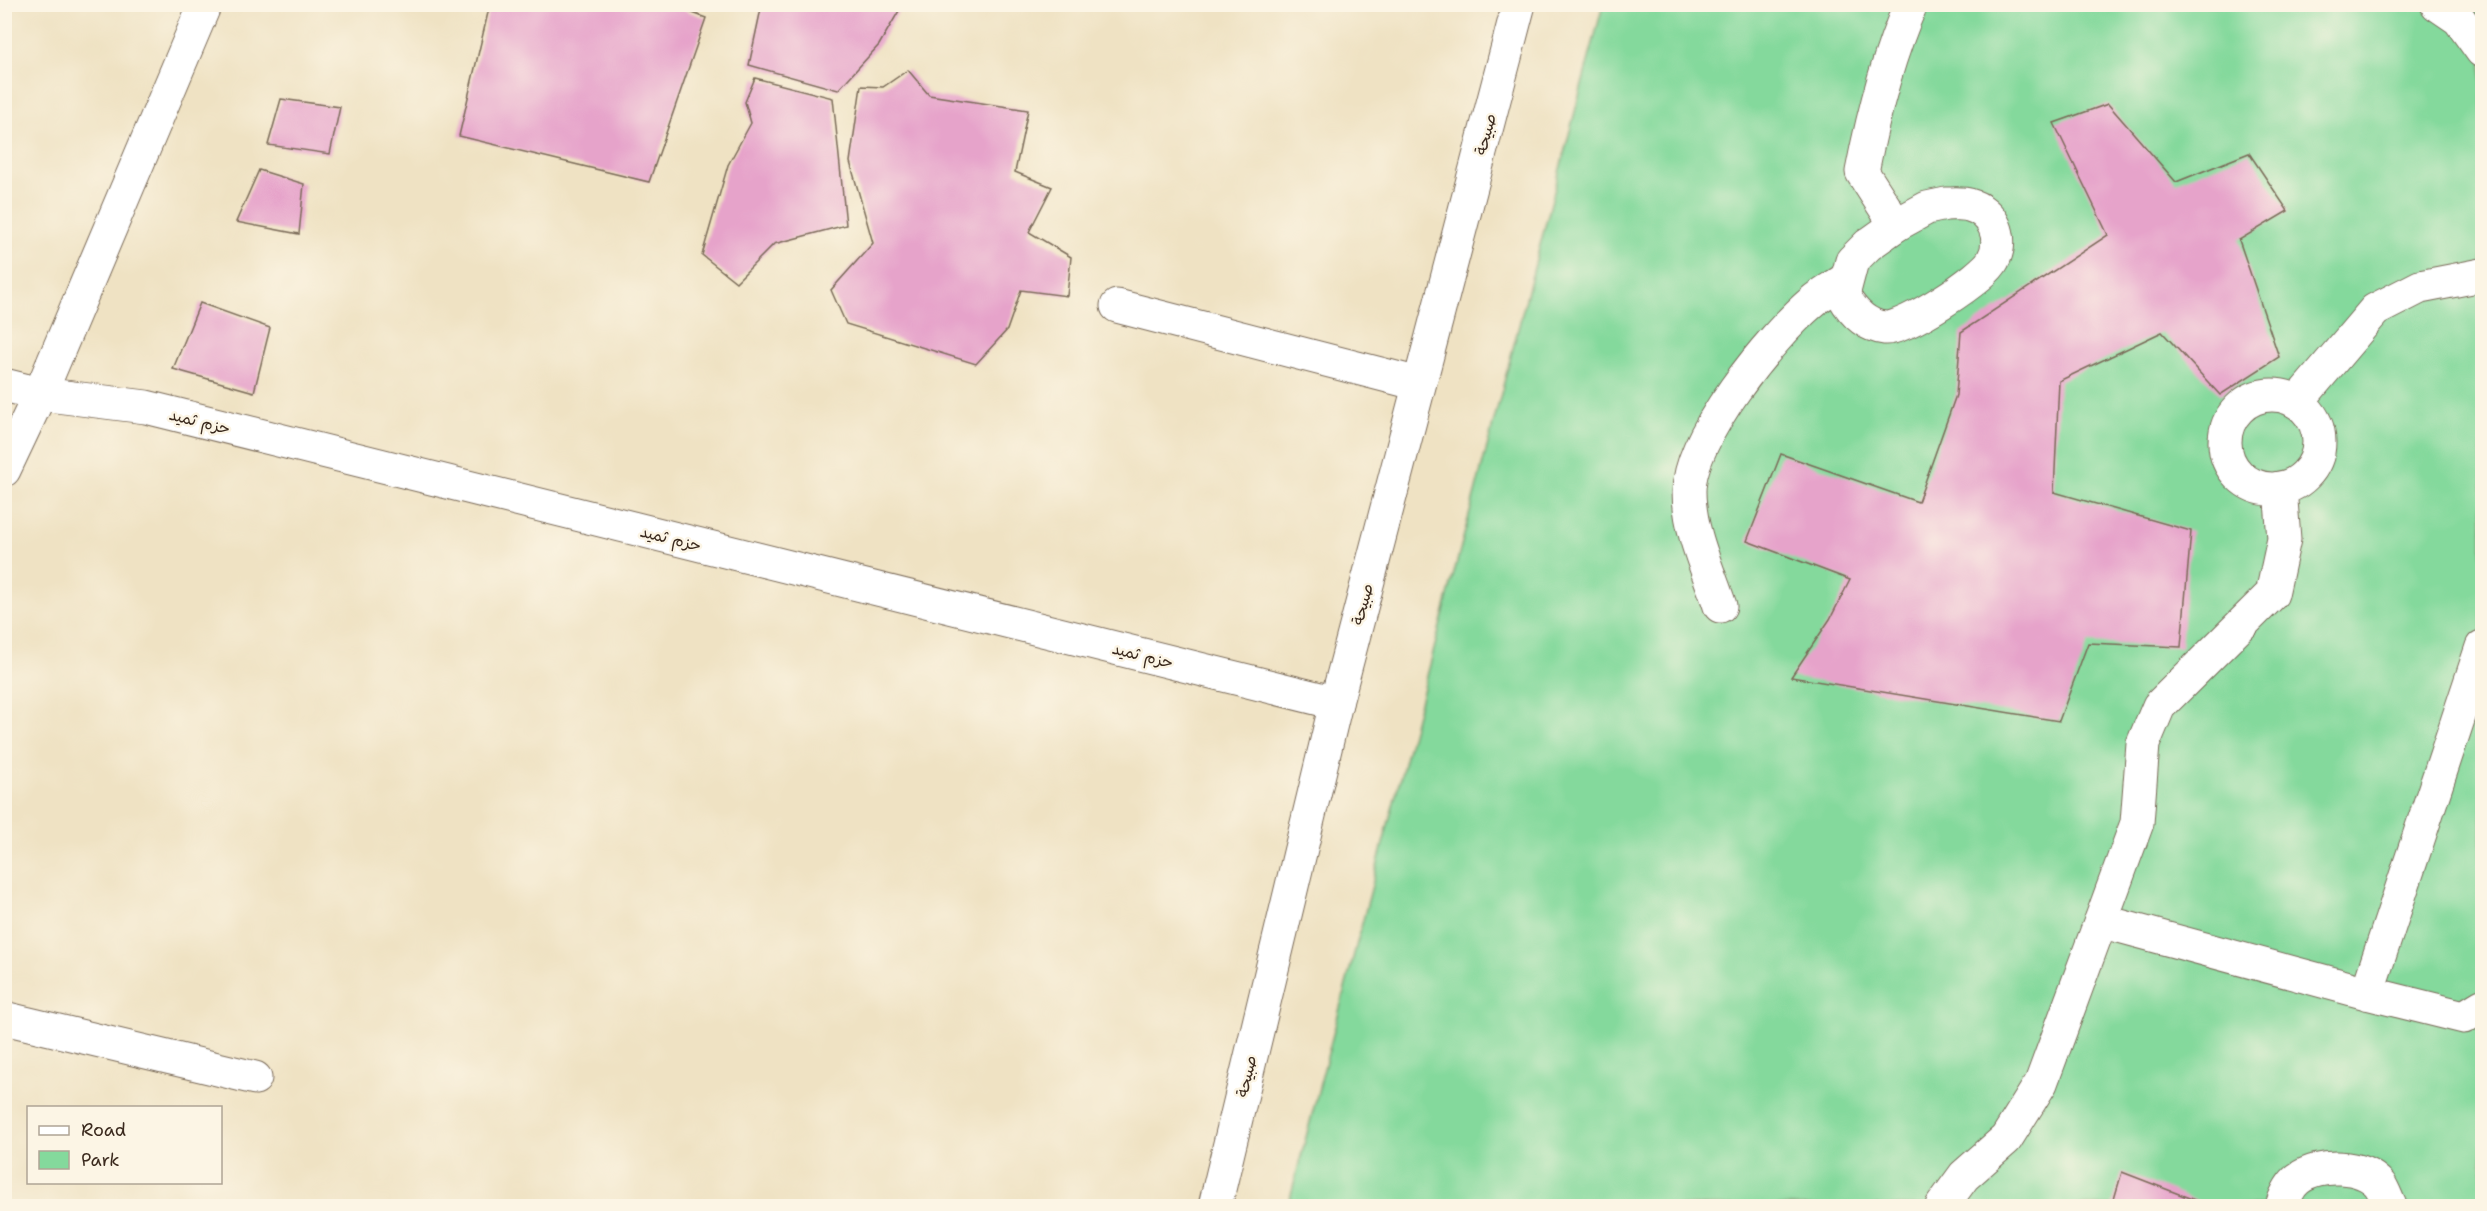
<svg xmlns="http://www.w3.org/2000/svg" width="2487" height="1211" font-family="'Shantell Sans','Playpen Sans Arabic',sans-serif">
<rect width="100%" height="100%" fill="#fcf5e5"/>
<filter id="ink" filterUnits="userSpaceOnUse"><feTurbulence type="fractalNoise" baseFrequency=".0167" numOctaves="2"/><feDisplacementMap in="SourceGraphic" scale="12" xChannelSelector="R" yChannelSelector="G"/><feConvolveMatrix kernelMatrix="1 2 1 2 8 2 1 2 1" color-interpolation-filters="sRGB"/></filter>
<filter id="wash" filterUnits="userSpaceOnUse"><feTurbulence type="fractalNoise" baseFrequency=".008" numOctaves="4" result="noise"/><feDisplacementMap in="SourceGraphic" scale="24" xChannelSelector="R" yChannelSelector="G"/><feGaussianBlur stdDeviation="1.35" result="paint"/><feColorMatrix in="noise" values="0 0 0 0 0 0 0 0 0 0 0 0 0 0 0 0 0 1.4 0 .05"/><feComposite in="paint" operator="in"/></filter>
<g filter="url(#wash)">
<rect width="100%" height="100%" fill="#efe2c3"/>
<!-- green -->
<path fill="#84d99c" stroke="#60825d" stroke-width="1.5" d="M1603 5H2482V1206H1288Z"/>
<g id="blocks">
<!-- building -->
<g fill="#e6a3ca">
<path d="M490 4H668L706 18 649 182 459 136Z"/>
<path d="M762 4H903L879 45 838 90 749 65Z"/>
<path d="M908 70 929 95 1028 110 1015 172 1052 187 1029 232 1071 257 1067 296 1021 290 1007 330 976 364 846 324 831 290 873 243 850 162 861 86 883 87Z"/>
<path d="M755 78 833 98 846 225 774 244 736 282 702 255 728 165 751 123 745 102Z"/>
<path d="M281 99 340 107 330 154 268 145Z"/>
<path d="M2108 104 2176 182 2249 153 2288 211 2239 240 2279 357 2220 395 2162 332 2059 381 2054 492 2191 531 2181 647 2088 643 2059 721 1791 677 1830 619 1850 580 1747 541 1781 454 1918 502 1956 395 1961 332 2108 235 2054 123Z"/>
<path d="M259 170 304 184 299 234 236 222Z"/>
<path d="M200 303 270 328 254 392 173 369Z"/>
<path d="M2122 1172 2210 1206H2112Z"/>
</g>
</g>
</g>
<g filter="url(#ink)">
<use href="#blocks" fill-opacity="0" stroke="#7a6a58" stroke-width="1.5"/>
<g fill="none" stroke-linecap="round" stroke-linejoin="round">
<!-- minor casing -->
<g stroke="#7a6a58" stroke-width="35">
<g id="minor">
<path d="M2437 4 2459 19 2482 51"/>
<path d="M1946 204C1953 204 1963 203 1969 205 1993 211 2005 238 1993 260 1984 278 1904 330 1885 328 1865 326 1852 311 1843 295L1852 261 1868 245 1896 225 1927 208Z"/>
<path d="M1896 225 1862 172C1873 115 1887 58 1911 4"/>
<path d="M1117 306 1419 384"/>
<path d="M4 385 40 394 146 407 1336 703"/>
<circle cx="2272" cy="442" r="47"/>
<path d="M2297 402 2375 310 2420 287 2482 275"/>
<path d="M4 470 40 394 205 4"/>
<path d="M1720 606C1708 570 1689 531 1689 491 1689 437 1771 337 1812 302 1822 293 1835 287 1846 279"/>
<path d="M2101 921 2367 993 2464 1017 2482 1006"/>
<path d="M2367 993 2482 647"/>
<path d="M4 1018 255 1078"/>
<path d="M1215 1206 1336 703 1519 4"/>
<path d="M1942 1206 1964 1176 2006 1139 2041 1083 2137 823 2143 744 2159 706 2272 594 2284 539 2280 488"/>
<path d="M2282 1206C2285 1197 2290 1185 2298 1179 2319 1163 2363 1164 2380 1185 2384 1191 2387 1200 2390 1206"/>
</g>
</g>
<!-- minor -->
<use href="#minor" stroke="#fff" stroke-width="33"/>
</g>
</g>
<g text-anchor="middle" stroke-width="5" stroke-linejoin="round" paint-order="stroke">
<!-- street labels -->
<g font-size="16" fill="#3b2a1e" stroke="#fcf5e5">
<text transform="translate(1485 134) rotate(-75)" y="6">صبيحة</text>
<text transform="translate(200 421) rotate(14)" y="6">حزم ثميد</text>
<text transform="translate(671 538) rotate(14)" y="6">حزم ثميد</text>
<text transform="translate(1362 604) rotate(-75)" y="6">صبيحة</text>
<text transform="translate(1143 655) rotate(14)" y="6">حزم ثميد</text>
<text transform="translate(1246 1076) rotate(-77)" y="6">صبيحة</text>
</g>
</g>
<!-- margin -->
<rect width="2487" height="1211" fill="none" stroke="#fcf5e5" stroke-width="24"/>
<!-- legend -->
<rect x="27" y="1106" width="195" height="78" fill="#fcf5e5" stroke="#afa495" stroke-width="1.5"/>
<rect x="39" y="1126" width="30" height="9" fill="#ffffff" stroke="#afa495" stroke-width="1.5"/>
<text x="81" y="1136" font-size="18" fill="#3b2a1e">Road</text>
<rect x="39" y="1151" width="30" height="18" fill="#84d99c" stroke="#afa495" stroke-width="1.5"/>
<text x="81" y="1166" font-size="18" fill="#3b2a1e">Park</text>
</svg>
